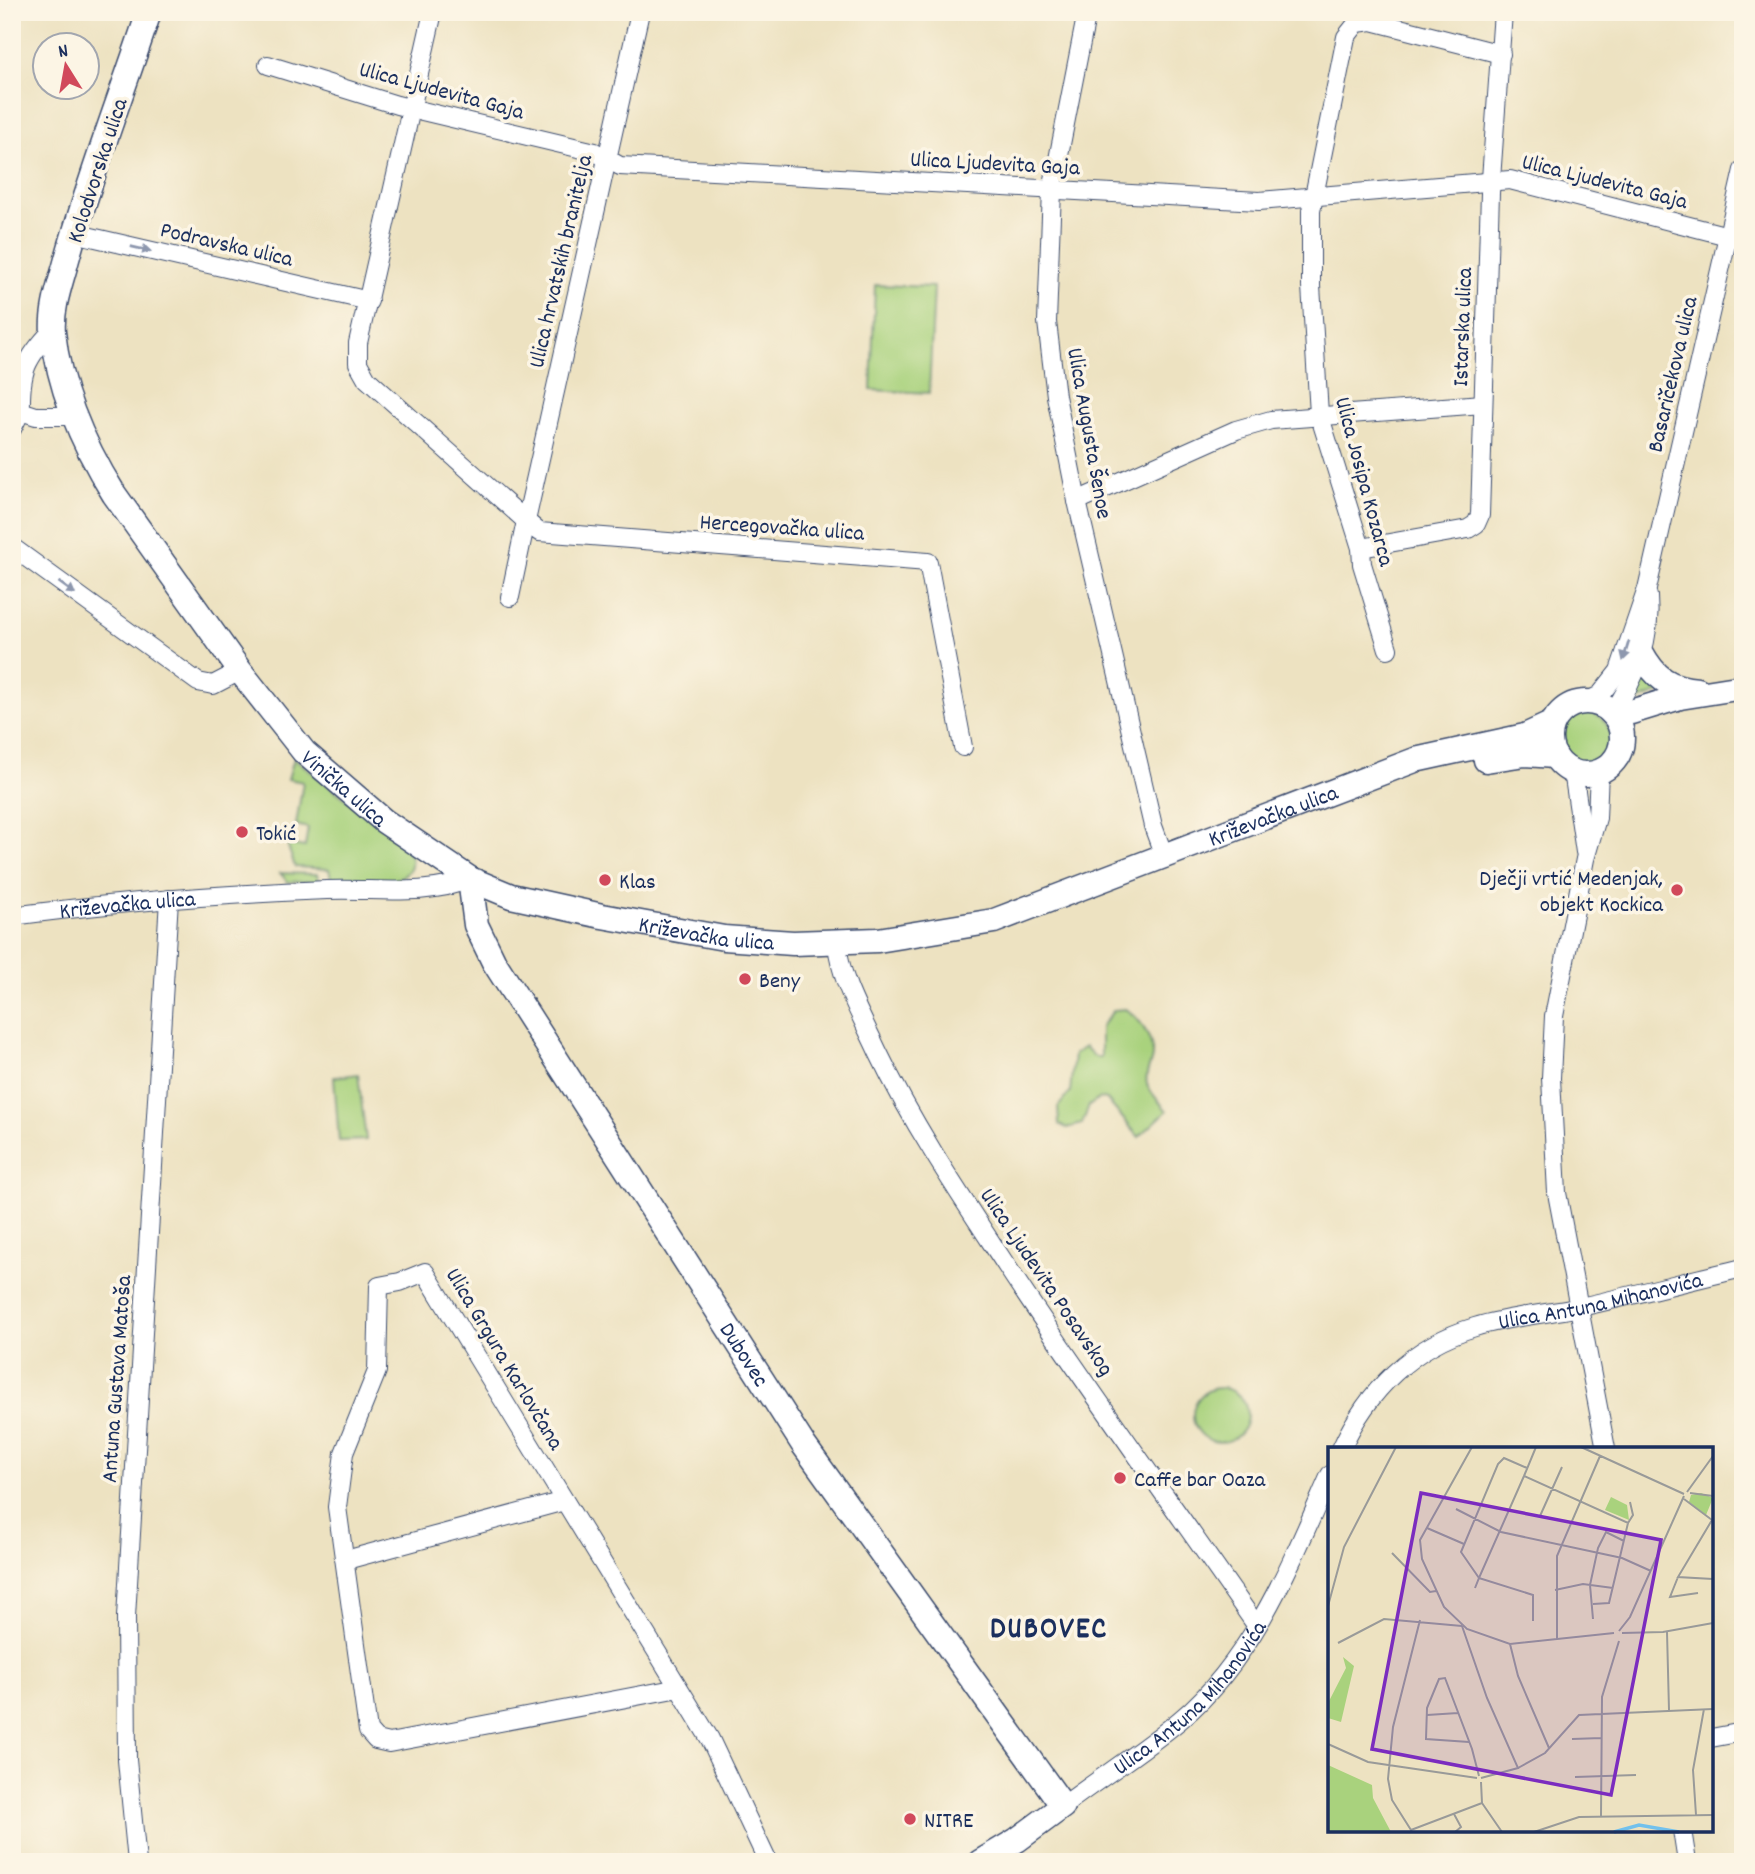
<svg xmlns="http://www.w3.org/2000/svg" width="1755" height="1874" font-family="Dekko,sans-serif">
<rect width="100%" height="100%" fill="#fcf5e5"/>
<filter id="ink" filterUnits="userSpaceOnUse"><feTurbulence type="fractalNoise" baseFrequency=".0143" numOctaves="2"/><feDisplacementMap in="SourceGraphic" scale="14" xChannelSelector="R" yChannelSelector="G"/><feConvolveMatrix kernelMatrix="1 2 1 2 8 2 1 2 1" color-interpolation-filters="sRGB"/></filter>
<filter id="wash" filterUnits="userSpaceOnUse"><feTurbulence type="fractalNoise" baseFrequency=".00686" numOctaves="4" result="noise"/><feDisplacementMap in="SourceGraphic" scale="28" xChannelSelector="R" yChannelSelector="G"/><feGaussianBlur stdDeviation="1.57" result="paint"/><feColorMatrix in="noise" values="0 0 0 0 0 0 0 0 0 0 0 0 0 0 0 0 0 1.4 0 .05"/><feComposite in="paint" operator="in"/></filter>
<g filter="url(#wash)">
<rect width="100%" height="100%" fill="#ede2c1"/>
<!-- green -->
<g fill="#a9d27d" stroke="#62806e" stroke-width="2">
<path d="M875 285 934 287 929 393 871 390Z"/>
<path d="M1642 672 1664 691 1629 704Z"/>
<circle cx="1585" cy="737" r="25"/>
<path d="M294 758 404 845C437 889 349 888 331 878L329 869 295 867 287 844 305 847 308 828 296 825 303 782 288 779Z"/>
<path d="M280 873 317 874 319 881 288 882Z"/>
<path d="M1125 1009C1139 1016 1154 1040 1152 1056 1151 1066 1144 1074 1147 1084 1150 1093 1161 1103 1167 1111L1139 1137 1107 1100 1100 1098 1089 1106 1082 1124 1067 1128 1059 1124 1058 1107 1070 1092 1074 1054 1085 1047 1095 1057H1101V1026L1114 1010Z"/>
<path d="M358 1074 366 1140 339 1141 334 1077Z"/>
<circle cx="1220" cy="1415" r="27"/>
</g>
</g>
<g filter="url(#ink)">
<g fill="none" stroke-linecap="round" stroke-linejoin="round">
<!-- street casing -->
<g stroke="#3a4a6d" stroke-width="20">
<g id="street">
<path d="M433 12 358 343V363L367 379 526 521 640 12"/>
<path d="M1087 12 1052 190 1047 322 1056 396 1077 501 1153 826 1164 856"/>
<path d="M268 65 397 105 595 152 620 166 1259 201 1510 180 1728 236"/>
<path d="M74 233 369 301"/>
<path d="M53 330C26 358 20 371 21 411L36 416H76"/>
<path d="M12 429 21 411"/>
<path d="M1077 501 1236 430 1271 420 1483 404"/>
<path d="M12 547 198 682 213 685 240 671"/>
<path d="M1361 548 1468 529 1476 524 1480 515 1490 193 1503 12"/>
<path d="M510 597 526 521 539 532 928 562 963 747"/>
<path d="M1388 649 1362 564 1361 548 1319 414 1311 286V211L1346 37 1357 23 1372 21 1501 54"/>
<path d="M1588 701 1600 695 1619 671 1647 589 1743 170"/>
<path d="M1612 713C1636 680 1652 637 1648 596"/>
<path d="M1573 771 1585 852"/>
<path d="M1599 771 1597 818 1585 859 1554 1016 1551 1078 1557 1193 1606 1449"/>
<path id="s1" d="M12 916C116 902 222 894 327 890 373 888 426 897 470 879"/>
<path d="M837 944C841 982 862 1017 878 1052 914 1127 960 1195 1006 1265 1086 1387 1173 1505 1256 1625"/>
<path id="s2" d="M1341 1449C1367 1391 1413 1345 1475 1327 1508 1317 1543 1314 1576 1308 1631 1296 1687 1281 1743 1268"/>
<path d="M346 1560 564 1501"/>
<path d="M679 1688 389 1743 376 1740 368 1731 337 1507 344 1453 377 1371 379 1286 400 1282 425 1272 710 1739 768 1862"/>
<path d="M1711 1738 1743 1732"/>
<path id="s3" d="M1063 1806C1101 1777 1143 1751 1180 1720 1254 1658 1292 1561 1330 1475"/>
<path d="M1682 1830 1687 1862"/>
<path d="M137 1862 127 1760 126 1617 169 899"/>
</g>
</g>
<!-- secondary casing -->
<g stroke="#3a4a6d" stroke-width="27">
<g id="secondary">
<path id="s4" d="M149 12C122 94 90 176 67 259 61 282 51 308 53 332 59 389 84 446 114 494L240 671 304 752 384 821 470 879 511 896 602 916 724 938 793 943 878 940 994 921 1415 760 1525 736 1553 723"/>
<path d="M1641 652C1655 678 1669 688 1698 690"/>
<circle cx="1586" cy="738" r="36"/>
<path d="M1612 713 1631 712 1680 697 1743 687"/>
<path d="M1486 760 1525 754 1555 756"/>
<path id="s5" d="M470 879 476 925 494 962 803 1444 1063 1806 1017 1840 980 1862"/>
</g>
</g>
<!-- street -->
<use href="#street" stroke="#fff" stroke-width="18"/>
<!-- secondary -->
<use href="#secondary" stroke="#fff" stroke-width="24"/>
</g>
<!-- one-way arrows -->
<defs><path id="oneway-solid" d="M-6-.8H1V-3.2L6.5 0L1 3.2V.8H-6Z" transform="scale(1.75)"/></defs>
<g fill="#8d97ae">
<use href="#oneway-solid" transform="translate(141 249) rotate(13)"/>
<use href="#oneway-solid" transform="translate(67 588) rotate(36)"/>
<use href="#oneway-solid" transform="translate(1626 651) rotate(107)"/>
</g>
</g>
<!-- markers -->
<g fill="#d1495b" stroke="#fcf5e5" stroke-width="2.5">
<circle cx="242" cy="832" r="7"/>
<circle cx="605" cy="880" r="7"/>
<circle cx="1677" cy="890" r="7"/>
<circle cx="745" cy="979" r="7"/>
<circle cx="1120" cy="1478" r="7"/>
<circle cx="910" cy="1819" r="7"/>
</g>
<g text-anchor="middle" stroke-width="7" stroke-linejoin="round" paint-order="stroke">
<!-- street labels -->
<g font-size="23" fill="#1b2f5e" stroke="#fcf5e5">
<text transform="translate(442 89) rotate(15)" y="8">Ulica Ljudevita Gaja</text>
<text transform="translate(995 162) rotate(3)" y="8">Ulica Ljudevita Gaja</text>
<text transform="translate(96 170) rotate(-72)" y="8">Kolodvorska ulica</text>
<text transform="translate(1605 180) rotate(14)" y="8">Ulica Ljudevita Gaja</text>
<text transform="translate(227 243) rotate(13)" y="8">Podravska ulica</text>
<text transform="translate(559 261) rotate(-77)" y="8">Ulica hrvatskih branitelja</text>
<text transform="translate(1461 327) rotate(-88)" y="8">Istarska ulica</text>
<text transform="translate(1671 374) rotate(-77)" y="8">Basaričekova ulica</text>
<text transform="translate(1091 433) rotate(80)" y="8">Ulica Augusta Šenoe</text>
<text transform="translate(1366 481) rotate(75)" y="8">Ulica Josipa Kozarca</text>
<text transform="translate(782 526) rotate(4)" y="8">Hercegovačka ulica</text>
<text dy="8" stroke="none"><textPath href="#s4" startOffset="884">Vinička ulica</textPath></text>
<text dy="8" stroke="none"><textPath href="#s4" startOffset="1871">Križevačka ulica</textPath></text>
<text dy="8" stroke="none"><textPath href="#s1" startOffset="116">Križevačka ulica</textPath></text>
<text dy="8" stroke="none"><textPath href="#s4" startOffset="1283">Križevačka ulica</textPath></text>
<text transform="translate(1048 1281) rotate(56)" y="8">Ulica Ljudevita Posavskog</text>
<text dy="8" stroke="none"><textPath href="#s2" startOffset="315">Ulica Antuna Mihanovića</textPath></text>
<text dy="8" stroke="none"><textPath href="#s5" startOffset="553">Dubovec</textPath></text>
<text transform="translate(506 1358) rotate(59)" y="8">Ulica Grgura Karlovčana</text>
<text transform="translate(115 1379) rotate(-86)" y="8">Antuna Gustava Matoša</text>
<text dy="8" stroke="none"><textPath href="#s3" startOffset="168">Ulica Antuna Mihanovića</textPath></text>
</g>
<!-- poi labels -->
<g font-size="23" fill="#1b2f5e" stroke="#fcf5e5" text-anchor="start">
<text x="256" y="840">Tokić</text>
<text x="1663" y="885" text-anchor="end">Dječji vrtić Medenjak,<tspan x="1663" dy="26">objekt Kockica</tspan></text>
<text x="619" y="888">Klas</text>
<text x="759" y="987">Beny</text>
<text x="1134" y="1486">Caffe bar Oaza</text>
<text x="924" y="1827">NITRE</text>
</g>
<!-- district labels -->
<g font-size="30" font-weight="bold" letter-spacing="2" fill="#1b2f5e" stroke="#fcf5e5">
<text x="1049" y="1637">DUBOVEC</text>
</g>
</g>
<!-- overview -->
<g transform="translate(1328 1447)">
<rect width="385" height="385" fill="#ede2c1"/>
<path d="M373 46 385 51 378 68 361 55 363 48ZM283 50 299 58 301 73 277 63ZM15 210 26 219 13 275 0 271V256L18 221ZM0 318 44 338 45 351 63 385H0Z" fill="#a9d27d"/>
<path fill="none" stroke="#72c1ed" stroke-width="3.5" d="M286 385 311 378 351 385"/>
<path fill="none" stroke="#999a99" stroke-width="2" d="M144 0 92 93 94 112 116 160 139 182 182 197 286 186M253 0 356 47M0 1 37 0M199 21 176 11 170 17 133 105 151 131 196 29 208 0M196 29 300 76 305 68 302 55M359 45 385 9M362 46 385 49M356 52 384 73M128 62 173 85 294 111 323 124M212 69 234 20M384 73 350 130 385 132M99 81 136 97M64 106 102 145 108 144M350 130 342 150 370 146M147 141 151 131 205 148V174M227 143 255 137 285 141M265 157 281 156 300 76M0 159 16 100 68 0M265 172 262 138 270 101 278 85 296 94M92 173 65 280 60 332 64 353 83 383 154 356M134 179 159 251 190 321 153 331M291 184 302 170 356 49M339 185 341 263M294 186 335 185 385 176M229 192V109L272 9M10 196 56 172 134 179M182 197 190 229 221 301M99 268 130 266M244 292 274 291M141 295 98 292 99 261 111 232 117 231 144 302 151 329M0 297 40 315 149 331M190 321 217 306 251 268 385 262M247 330 308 328M153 335 154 356 174 385M126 367 133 380 127 385M368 368 365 323 376 262M273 369 274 250 291 194M206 385 251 370 385 368"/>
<path fill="#7b2cbf" fill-opacity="0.15" stroke="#7b2cbf" stroke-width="3.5" d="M93 46 333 93 283 348 44 302Z"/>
<rect width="385" height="385" fill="none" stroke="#1b2f5e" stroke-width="3.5"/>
</g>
<!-- margin -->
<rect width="1755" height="1874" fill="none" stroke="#fcf5e5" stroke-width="42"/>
<!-- north arrow -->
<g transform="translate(66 66) rotate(349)"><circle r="33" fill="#fcf5e5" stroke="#a2a6af" stroke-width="2"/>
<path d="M0-5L12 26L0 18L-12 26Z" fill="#d1495b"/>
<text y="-10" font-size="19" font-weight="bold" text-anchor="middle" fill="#1b2f5e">N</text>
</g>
</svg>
